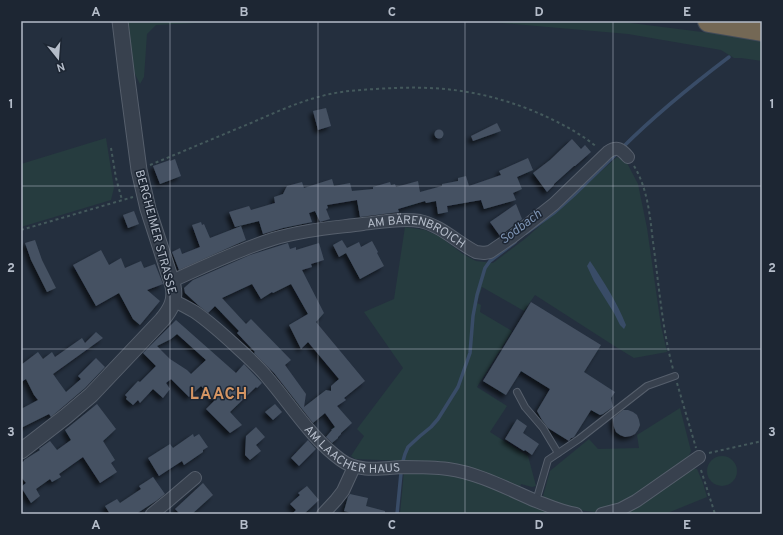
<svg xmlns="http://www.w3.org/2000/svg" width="783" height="535" font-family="Overpass,sans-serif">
<defs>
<filter id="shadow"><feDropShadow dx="-3.5" dy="3.5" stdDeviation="2" flood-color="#0009"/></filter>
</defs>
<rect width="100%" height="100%" fill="#242f3e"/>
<!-- green -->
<g fill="#263c3f">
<path d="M128 21H304L216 22 156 25 147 34 144 77 140 84 132 68Z"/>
<path d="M480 21H615L718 34 762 42V61L741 58H734L721 50 628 34Z"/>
<path d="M106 138 114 188 111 200 21 227V164Z"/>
<path d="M617 157 627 163 638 184 647 228 661 326 667 352 634 358 616 347 535 295 524 311 482 287 477 303 481 305 480 312 512 331 477 387 507 406 490 432 528 456 536 486 532 487 521 484 520 487 451 466 405 461 355 459 351 456 364 436 357 429 403 368 364 312 394 299 405 227 425 230 439 236 463 254 476 261 493 263 526 238Z"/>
<path d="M680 408 691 451 688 458 679 466 620 506 595 512 568 509 548 503 543 496 550 471 589 439 598 449 639 448 637 435Z"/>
<circle cx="722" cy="471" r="15"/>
<path d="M693 468 697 469 703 483 707 497 665 514H612Z"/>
<path d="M404 471 462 475 563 514H400Z"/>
</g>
<!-- water -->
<path fill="#394c67" d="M590 261C604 282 617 302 626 325L624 329 620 325 614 313 594 281 587 266Z"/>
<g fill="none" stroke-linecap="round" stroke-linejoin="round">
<!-- stream -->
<g stroke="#394c67" stroke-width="3.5">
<path d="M622 148C655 115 692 85 729 57"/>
<path d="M526 233 555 212 574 195 617 153"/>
<path d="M403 461 405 454 408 447 420 436 431 427 438 419 458 387 470 353 473 316 477 295 485 268 490 261 515 242"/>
<path d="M397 514 401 473"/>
</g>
</g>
<!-- building -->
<g fill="#455162" fill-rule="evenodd" filter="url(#shadow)">
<path d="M326 108 331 126 318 130 313 111Z"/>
<path d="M497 123 501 131 473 141 471 136Z"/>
<circle cx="439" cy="134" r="4.5"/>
<path d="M572 139 581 149 585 145 591 152 575 166H574L554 184V185L547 192 533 173 550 160Z"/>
<path d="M528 158 533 170 517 177 522 189 513 193 516 200 484 209 481 200 447 206 448 212 438 214 436 201 426 203 425 201 398 209 399 212 360 217 357 200 327 205 328 208 326 209 330 219 320 222 315 211 309 213 312 222 283 228 263 234 259 221 235 227 229 212 249 206 251 210 275 203 274 197 283 194 287 186 302 182 304 188 332 179 334 186 350 183 352 191 373 189V187L390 182 391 185 395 184 396 187 418 181 420 192 442 186V184L458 181V178L466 176 469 186 501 175 499 171Z"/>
<path d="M175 159 181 176 160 184 153 166 170 160V161Z"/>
<path d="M516 204 522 219 500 236 490 222Z"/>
<path d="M134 211 139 224 128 228 123 215Z"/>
<path d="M201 222 202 225 204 224 210 238 241 226 246 240 179 270 172 252 180 248 182 254 200 247 192 225Z"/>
<path d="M35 240 42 260 56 288 47 292 31 260 25 243Z"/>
<path d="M342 240 347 248 359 242 361 247 372 241 378 252 377 253 384 266 360 279 346 253 339 257 333 245Z"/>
<path d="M288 243 290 249 296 247V250L319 243 324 260 311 264 312 267 302 270 324 313 316 322 365 381 344 398 346 400 337 406 352 423 341 433V434L338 437V438L332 443 326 437 332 430H331L335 427 325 413 313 423 274 373 254 353 255 352 237 333 239 331 215 306 208 313 198 305 185 293 184 288 193 280 250 255ZM252 284 261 299 272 292 273 293 291 284 308 314 289 325 301 349 308 342 339 379 331 386V391L326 390 304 407 306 394 285 365 291 360 251 319 246 324 222 298Z"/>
<path d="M101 250 109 265 121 258 125 268 141 261 144 268 155 264 163 284 147 290 160 301 140 325 133 319 119 293 96 306 73 265Z"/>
<path d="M531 302 601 345 584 372 615 392 611 398 613 407 603 414 600 415 591 410 574 437 572 438H571L569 441 548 428 542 420 537 411 550 389 521 371 506 395 483 381Z"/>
<path d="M176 320 184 327 236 373 244 364 262 383 257 388 256 387 230 412 242 425 230 433 206 409 215 400 201 386 189 397 171 379 166 383 170 389 163 398 153 389 140 403 138 400 133 405 126 399 127 397 125 395 138 381 140 382 156 366 143 353ZM177 334 206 360 191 374 187 370 170 359 157 346 171 339Z"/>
<path d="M96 332 103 338 53 374 66 392 81 379 78 376 96 358 105 367 85 388 51 417 49 414 21 428V409L38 400 34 395 26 379 21 382V365L38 352 43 359 52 352 55 357 82 338 85 343Z"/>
<path d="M97 404 116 429 103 441 115 460 111 463 117 472 100 483 83 457 59 474 61 477 52 482 50 479 36 489 40 496 31 503 21 487 26 483 21 477V463L24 461V460L40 450 39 449 50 441 57 450 71 440 65 430Z"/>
<path d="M275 404 282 412 273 420 265 412Z"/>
<path d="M623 410H628L633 412 637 415 639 420 640 425 638 430 635 434 631 436 625 437 620 435 616 432 614 427 613 418Z"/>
<path d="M517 419 527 426 523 433 539 444 532 455 525 450 524 451 505 439Z"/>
<path d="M256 427 265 437 256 445 261 451 250 460 245 455 246 436Z"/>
<path d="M193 434 194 437 199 434 208 447 203 450V452L184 465 182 461 159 476 148 458 170 444 173 448Z"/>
<path d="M308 440 316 449 299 466 291 458Z"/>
<path d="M153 477 165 494 156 501 136 514H110L105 506 117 499 120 503 141 489 139 486Z"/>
<path d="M203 483 213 495 192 514H180L175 509Z"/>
<path d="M307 486 319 500 304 514H292L296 510 290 504 300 495 298 493Z"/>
<path d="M350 494 368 498 366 506 385 511V514H355L344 511 348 497Z"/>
</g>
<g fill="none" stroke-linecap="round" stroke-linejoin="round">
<!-- service casing -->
<g stroke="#565f6c" stroke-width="8">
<g id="service">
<path d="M517 392 525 407 543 428 558 453"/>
<path d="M536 501 548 460 579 439 647 386 675 376"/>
</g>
</g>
<!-- minor casing -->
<g stroke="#565f6c" stroke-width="14">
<g id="minor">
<path id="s1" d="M172 281C205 266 238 250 273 239 302 230 332 228 363 224 381 222 402 218 420 221 440 225 458 243 476 252L484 253 490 252 512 237 554 204 608 152C617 146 621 149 628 157"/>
<path id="s2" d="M174 301C181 304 188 308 195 312 211 323 225 336 239 349 249 358 259 367 267 377 291 405 311 438 341 460 358 473 383 468 403 467 418 467 433 467 448 469 478 473 508 489 536 501 549 506 562 512 576 514"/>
<path d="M152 514 168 501 195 478"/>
<path d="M323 514 336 500 343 491 354 467"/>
<path d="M602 514 621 509 636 501 699 457"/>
</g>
</g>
<!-- tertiary casing -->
<g stroke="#565f6c" stroke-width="17">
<path id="tertiary" d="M21 451 65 417 91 395 162 320C171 309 176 300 173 286L148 209 139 170 127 79 120 21"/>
</g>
<!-- motorway casing -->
<g stroke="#434c59" stroke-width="24">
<path id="motorway" d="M709 21 762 30"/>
</g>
<!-- path -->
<g stroke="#44595c" stroke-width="2" stroke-dasharray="3 3" stroke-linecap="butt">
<path d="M111 148 116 178 122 200"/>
<path d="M150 165C184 151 217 137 251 123 274 113 298 102 322 96 340 91 358 90 376 89 434 85 477 89 531 110 555 120 577 131 597 147"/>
<path d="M634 166C648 189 650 217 653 242 659 285 662 328 673 369"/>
<path d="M21 230 133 197"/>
<path d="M677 383 696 448"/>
<path d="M709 453 762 441"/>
<path d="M701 470 715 514"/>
</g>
<!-- service -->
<use href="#service" stroke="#38414e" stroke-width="6"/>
<!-- minor -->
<use href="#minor" stroke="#38414e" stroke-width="12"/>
<!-- tertiary -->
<use href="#tertiary" stroke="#38414e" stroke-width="15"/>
<!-- motorway -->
<use href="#motorway" stroke="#746855" stroke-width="22"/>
</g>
<!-- grid -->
<path fill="none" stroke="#b4bcc9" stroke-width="1" stroke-opacity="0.55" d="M170 21V514M318 21V514M465 21V514M613 21V514M21 186H762M21 349H762"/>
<g text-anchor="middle" stroke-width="3" stroke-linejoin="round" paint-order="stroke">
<!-- street labels -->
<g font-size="12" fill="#b4bcc9" stroke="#1d2633">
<text transform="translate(156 232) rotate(75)" y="4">BERGHEIMER STRASSE</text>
<text dy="4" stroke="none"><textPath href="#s1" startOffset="257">AM BÄRENBROICH</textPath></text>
<text dy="4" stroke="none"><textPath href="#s2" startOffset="239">AM LAACHER HAUS</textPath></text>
</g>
<!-- water labels -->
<g font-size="13" font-style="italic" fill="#7c92b1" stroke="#1d2633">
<text transform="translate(520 226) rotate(-37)" y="5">Sodbach</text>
</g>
<!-- district labels -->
<g font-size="16" font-weight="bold" letter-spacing="1" fill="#d59563" stroke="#1d2633">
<text x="219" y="399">LAACH</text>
</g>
</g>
<!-- border -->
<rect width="783" height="535" fill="none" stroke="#1d2633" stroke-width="44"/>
<!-- north arrow -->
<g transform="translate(58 58) rotate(163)" stroke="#1d2633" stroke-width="3" paint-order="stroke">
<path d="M0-3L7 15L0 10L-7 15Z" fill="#b4bcc9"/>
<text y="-6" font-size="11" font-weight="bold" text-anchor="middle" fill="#b4bcc9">N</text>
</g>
<rect x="22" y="22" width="739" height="491" fill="none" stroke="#b4bcc9" stroke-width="1.5"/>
<g font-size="13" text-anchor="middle" font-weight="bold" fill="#b4bcc9">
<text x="96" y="16">A</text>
<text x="244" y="16">B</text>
<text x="392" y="16">C</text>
<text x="539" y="16">D</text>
<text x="687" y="16">E</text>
<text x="11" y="108">1</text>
<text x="772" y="108">1</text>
<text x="11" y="272">2</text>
<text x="772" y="272">2</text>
<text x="11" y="436">3</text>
<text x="772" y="436">3</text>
<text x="96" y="529">A</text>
<text x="244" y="529">B</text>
<text x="392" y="529">C</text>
<text x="539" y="529">D</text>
<text x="687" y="529">E</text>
</g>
</svg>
